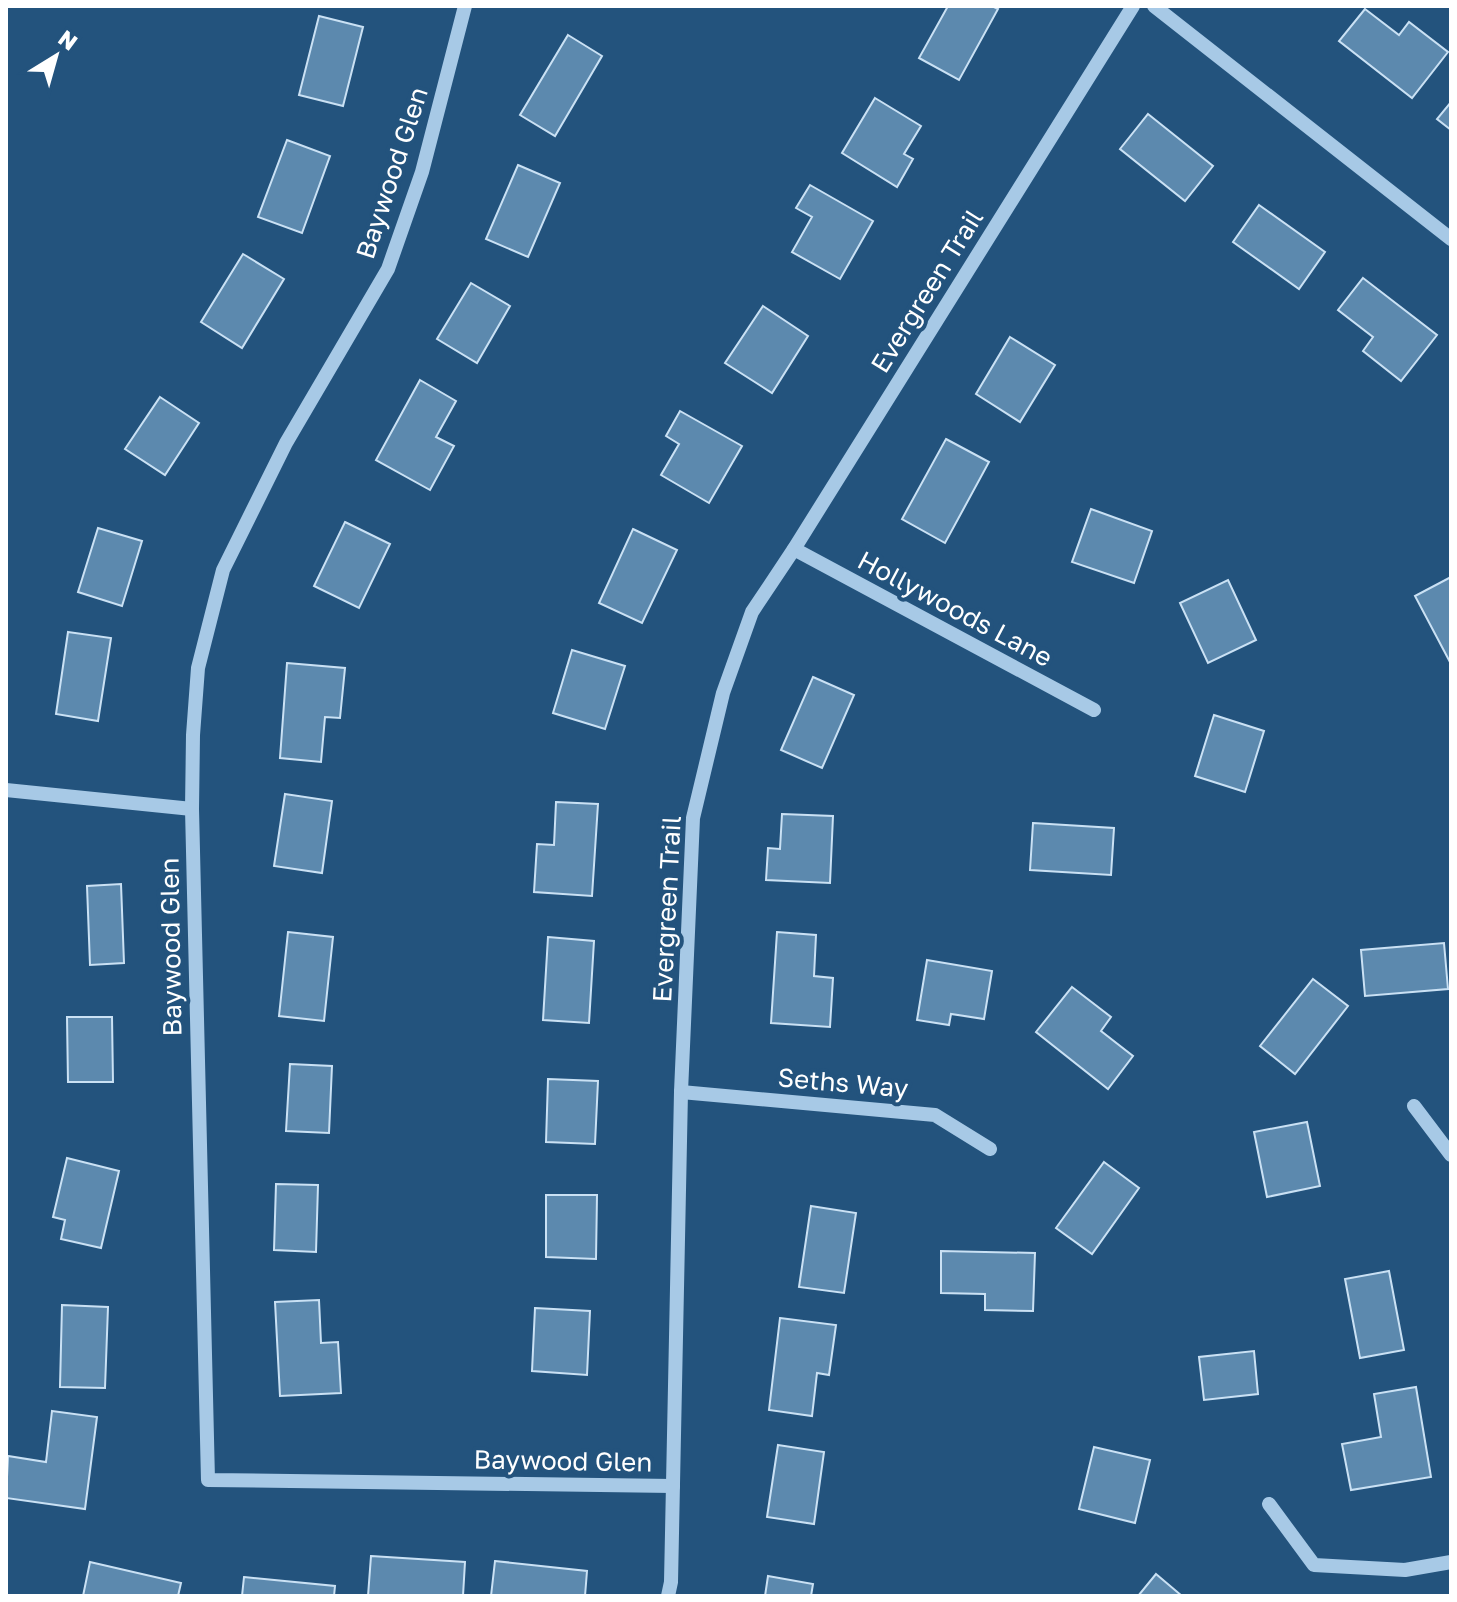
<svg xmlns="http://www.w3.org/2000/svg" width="1457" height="1602" font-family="'Golos Text',sans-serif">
<rect width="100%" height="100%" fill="#23537d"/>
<!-- building -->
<g fill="#5c89ae" stroke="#cae1f4" stroke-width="2">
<path d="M948 6H992L998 9 959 80 919 58Z"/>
<path d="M1365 9 1399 35 1409 22 1448 52 1412 98 1339 41Z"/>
<path d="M319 16 363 27 343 106 299 95Z"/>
<path d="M568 35 602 56 555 136 520 115Z"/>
<path d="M875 98 921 126 904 154 913 159 897 187 842 153Z"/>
<path d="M1451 102V130L1437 119Z"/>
<path d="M1148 114 1213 166 1185 201 1120 149Z"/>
<path d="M287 140 330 156 302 233 258 217Z"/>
<path d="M518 165 560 183 528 257 486 239Z"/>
<path d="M810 185 873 221 840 279 792 252 812 217 796 208Z"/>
<path d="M1259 205 1325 252 1299 289 1233 242Z"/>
<path d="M243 254 284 279 242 348 201 322Z"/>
<path d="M1363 278 1437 335 1401 381 1363 351 1373 337 1338 310Z"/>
<path d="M471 283 510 306 477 363 437 339Z"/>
<path d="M763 306 808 336 772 393 725 363Z"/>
<path d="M1010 337 1055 365 1020 422 976 394Z"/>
<path d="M420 380 456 401 436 437 454 446 430 490 376 460Z"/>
<path d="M160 397 199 423 165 475 125 449Z"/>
<path d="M680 411 742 446 709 503 661 475 679 444 666 436Z"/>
<path d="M946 439 989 462 945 543 902 519Z"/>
<path d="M1091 509 1152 531 1134 583 1072 562Z"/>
<path d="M345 522 390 544 359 608 314 586Z"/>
<path d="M98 528 142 541 122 606 78 592Z"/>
<path d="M633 529 677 550 642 623 599 603Z"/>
<path d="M1451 577V664L1415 596Z"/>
<path d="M1228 580 1256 640 1208 663 1180 603Z"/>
<path d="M68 632 111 638 98 721 56 714Z"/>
<path d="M572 650 625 666 605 729 553 713Z"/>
<path d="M287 663 345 668 340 718 325 717 321 762 280 758Z"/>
<path d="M813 677 854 695 822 768 781 750Z"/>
<path d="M1214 715 1264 731 1245 792 1195 776Z"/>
<path d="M285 794 332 801 322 873 274 866Z"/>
<path d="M556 802 598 804 592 896 534 892 537 844 554 845Z"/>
<path d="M782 814 833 816 830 883 766 880 768 848 780 849Z"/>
<path d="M1033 823 1114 828 1111 875 1030 870Z"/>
<path d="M121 884 124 963 90 965 87 886Z"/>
<path d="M288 932 333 937 324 1021 279 1016Z"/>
<path d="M777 932 816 935 814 976 833 978 830 1027 771 1023Z"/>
<path d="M548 937 594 941 589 1023 543 1020Z"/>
<path d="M1444 943 1448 989 1365 996 1361 950Z"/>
<path d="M927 960 992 971 984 1019 951 1014 949 1025 917 1020Z"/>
<path d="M1313 979 1348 1006 1295 1074 1260 1046Z"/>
<path d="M1072 987 1111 1017 1101 1031 1133 1056 1108 1089 1036 1032Z"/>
<path d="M67 1017H112L113 1082H68Z"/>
<path d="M290 1064 332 1066 329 1133 286 1131Z"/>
<path d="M548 1079 598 1081 595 1144 546 1142Z"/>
<path d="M1307 1122 1320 1186 1267 1197 1254 1132Z"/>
<path d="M67 1158 119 1171 101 1248 61 1239 65 1220 53 1217Z"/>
<path d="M1104 1162 1139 1188 1092 1254 1056 1228Z"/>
<path d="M276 1184 318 1185 316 1252 274 1250Z"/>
<path d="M546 1195H597L596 1259 546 1257Z"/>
<path d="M811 1206 856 1213 844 1293 799 1287Z"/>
<path d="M941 1251 1035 1253 1033 1311 985 1310V1294L941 1293Z"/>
<path d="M1389 1271 1404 1350 1360 1358 1345 1279Z"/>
<path d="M319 1300 321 1343 338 1342 341 1393 280 1396 275 1302Z"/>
<path d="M62 1305 108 1307 105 1388 60 1387Z"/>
<path d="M535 1308 590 1311 587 1375 532 1371Z"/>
<path d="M780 1318 836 1325 829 1375 817 1373 812 1416 769 1410Z"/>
<path d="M1254 1351 1258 1394 1204 1400 1199 1357Z"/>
<path d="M1416 1387 1431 1477 1351 1490 1342 1444 1381 1437 1374 1394Z"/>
<path d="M52 1411 97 1417 85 1509 6 1498 8 1456 46 1462Z"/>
<path d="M778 1445 824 1452 814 1524 767 1517Z"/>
<path d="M1094 1447 1150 1460 1135 1523 1079 1509Z"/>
<path d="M371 1556 465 1562 463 1596H368Z"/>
<path d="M495 1561 587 1571 585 1596H491Z"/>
<path d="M90 1562 181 1583 178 1596H83Z"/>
<path d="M1156 1574 1182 1596H1138Z"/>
<path d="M768 1576 813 1584 811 1596H765Z"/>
<path d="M244 1577 335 1586 334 1596H242Z"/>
</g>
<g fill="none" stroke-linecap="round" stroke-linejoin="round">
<!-- minor -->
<g stroke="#a7c9e6" stroke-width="14">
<path d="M465 6 422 172 388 269 286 443 223 570 198 668 193 735 192 809 208 1480 673 1486"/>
<path d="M1154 6 1451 239"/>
<path d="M794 549 1094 710"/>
<path d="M6 790 192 809"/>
<path d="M681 1092 935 1115 990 1149"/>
<path d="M1414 1106 1451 1155"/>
<path d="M1269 1504 1314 1565 1405 1570 1451 1562"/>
<path d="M668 1596 671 1582 681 1092 693 818 723 693 752 612 794 549 1133 6"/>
</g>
</g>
<g text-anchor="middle" stroke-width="8" stroke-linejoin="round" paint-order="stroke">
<!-- street labels -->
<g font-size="26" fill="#fff" stroke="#23537d">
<text transform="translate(392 173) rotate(-72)" y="9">Baywood Glen</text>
<text transform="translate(927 291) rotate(-58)" y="9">Evergreen Trail</text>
<text transform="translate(955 609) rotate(28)" y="9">Hollywoods Lane</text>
<text transform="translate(667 909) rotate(-87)" y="9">Evergreen Trail</text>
<text transform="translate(171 947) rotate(-91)" y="9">Baywood Glen</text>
<text transform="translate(843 1083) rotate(5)" y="9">Seths Way</text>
<text transform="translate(563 1461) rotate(1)" y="9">Baywood Glen</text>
</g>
</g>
<!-- border -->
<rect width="1457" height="1602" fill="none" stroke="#ffffff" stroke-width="16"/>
<!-- north arrow -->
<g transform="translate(56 56) rotate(37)" stroke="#23537d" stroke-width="6" paint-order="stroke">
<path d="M0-6L14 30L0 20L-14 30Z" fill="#ffffff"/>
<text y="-12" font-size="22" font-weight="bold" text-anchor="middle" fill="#ffffff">N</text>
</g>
</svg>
